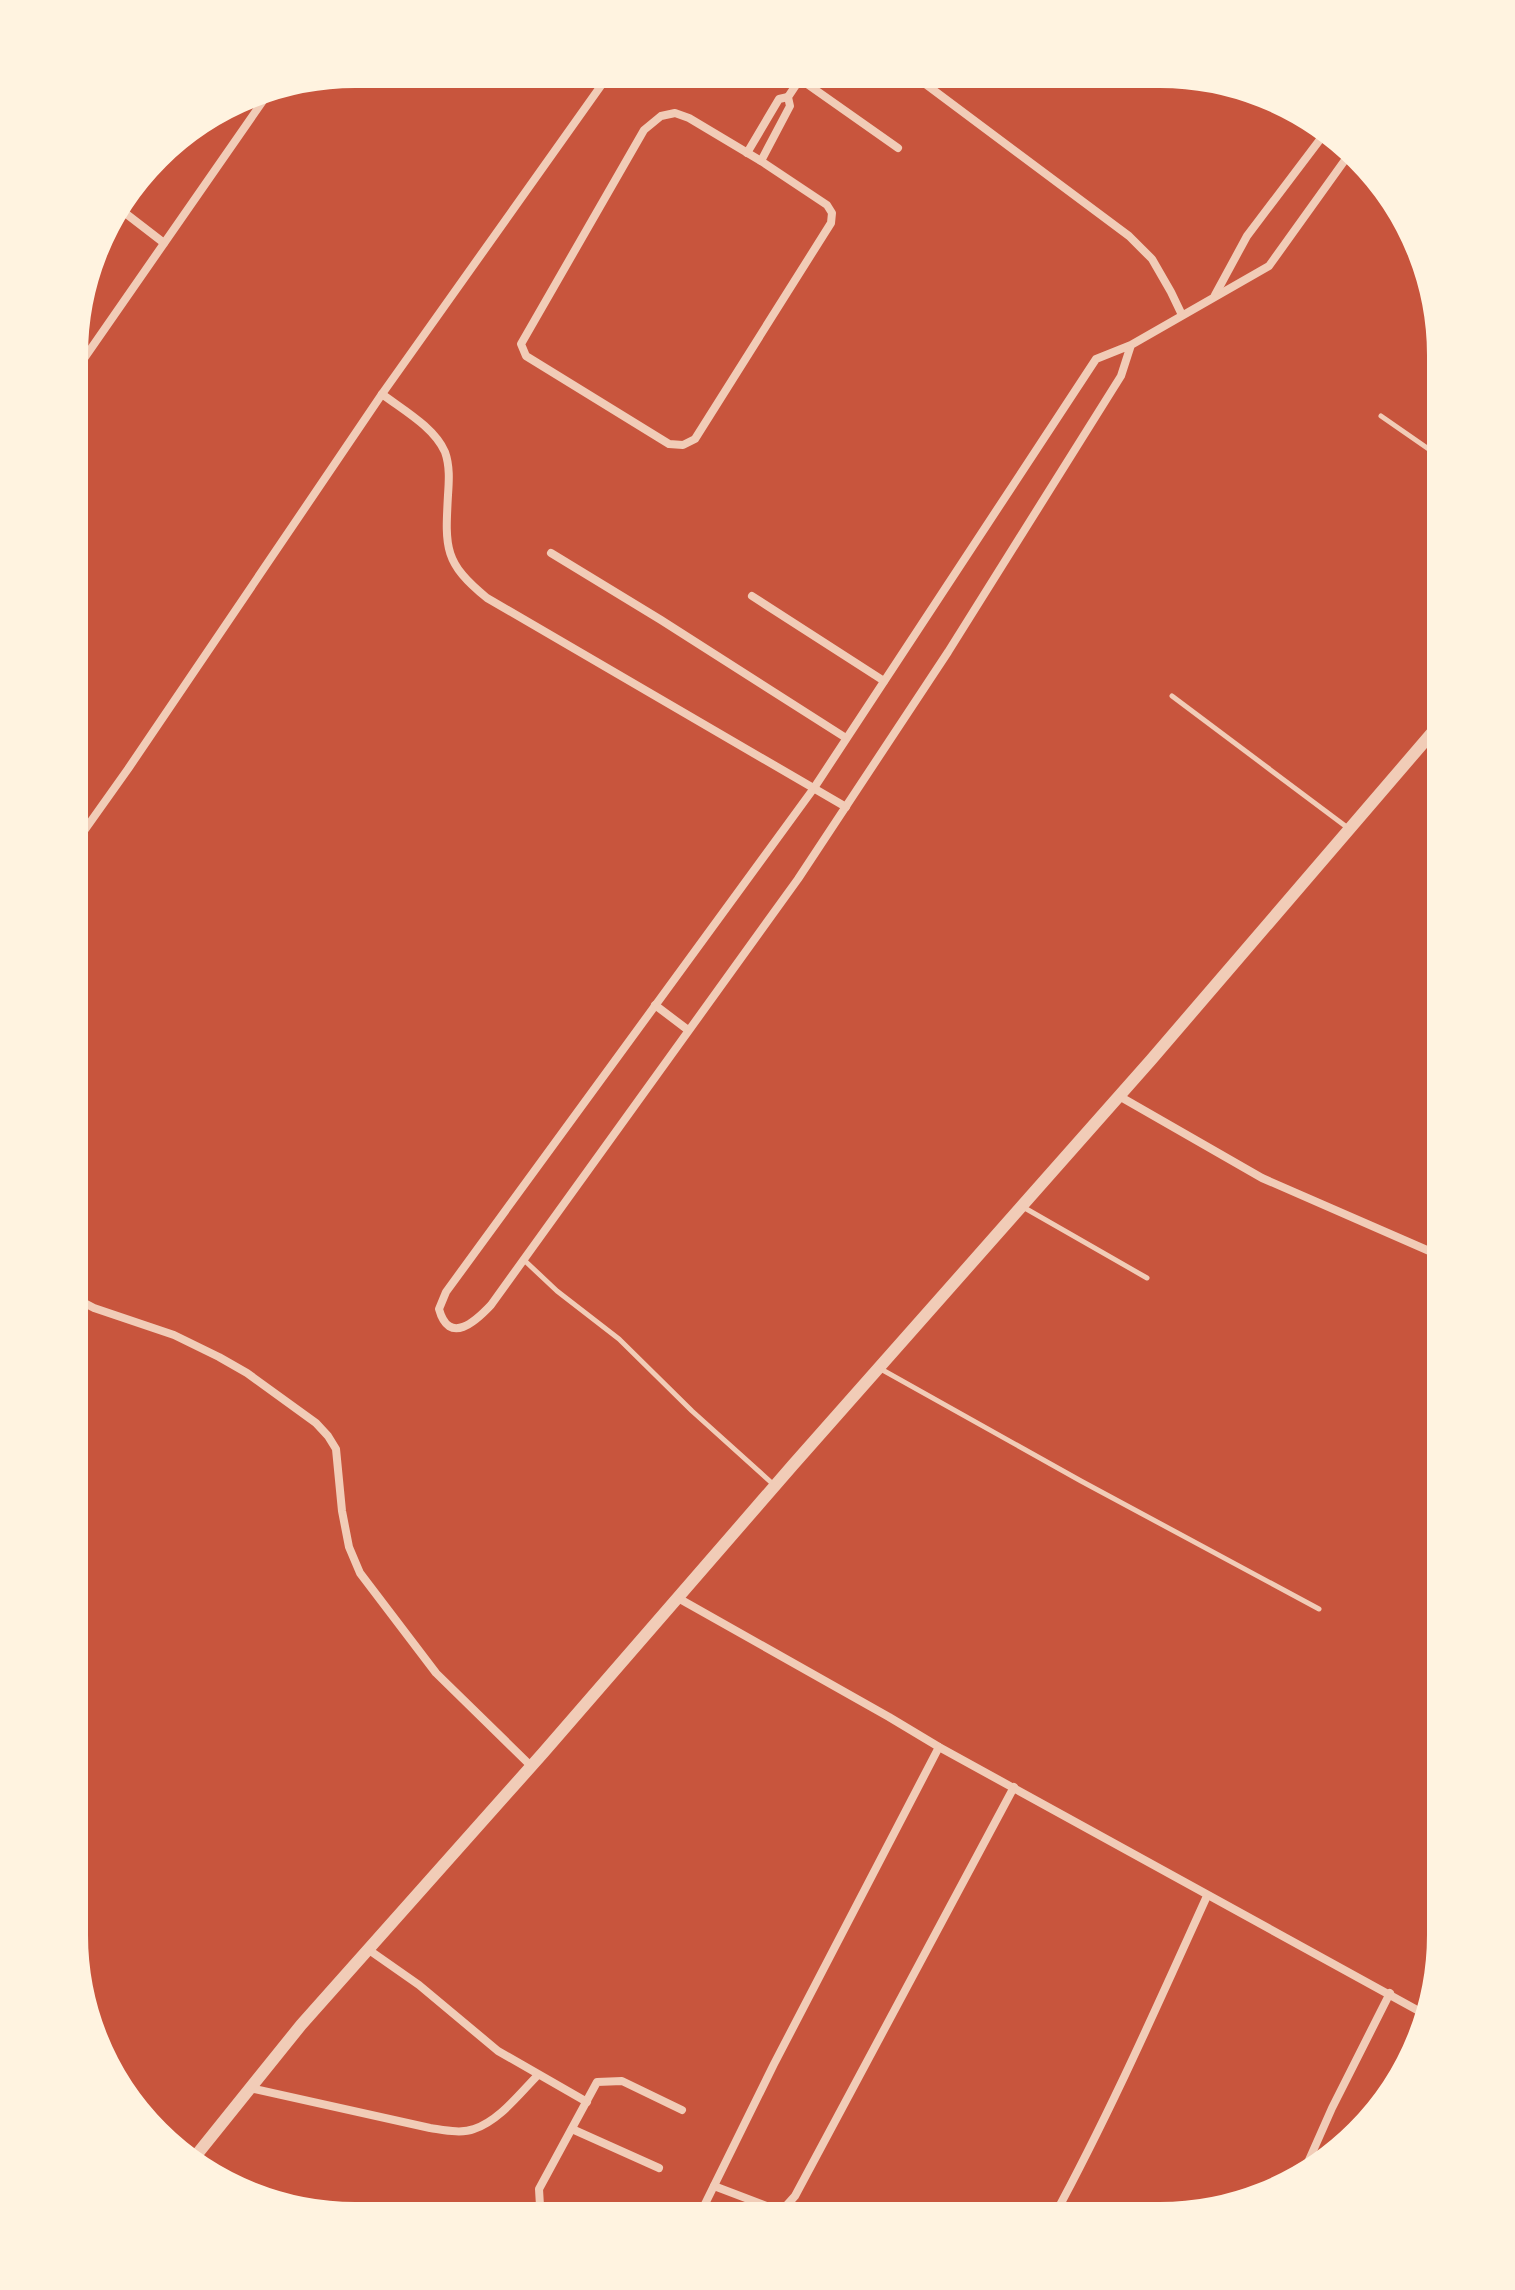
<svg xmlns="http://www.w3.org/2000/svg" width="1515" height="2290" font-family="'Open Sans',sans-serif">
<rect width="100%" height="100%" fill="#c8553d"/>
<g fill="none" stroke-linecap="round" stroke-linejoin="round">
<!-- service -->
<g stroke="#f1ccb7" stroke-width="5">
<path d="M1381 416 1443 459"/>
<path d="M1172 696 1348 828"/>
<path d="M1023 1207 1147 1278"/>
<path d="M523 1259 557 1291 619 1339 692 1411 774 1485"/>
<path d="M879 1368 1081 1481 1319 1609"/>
</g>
<!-- minor -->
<g stroke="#f1ccb7" stroke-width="8">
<path d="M912 74 1129 236 1152 259 1171 292 1182 315"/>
<path d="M800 79 898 148"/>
<path d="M675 113 689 118 761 161 827 205 832 213 831 223 695 439 683 445 669 444 526 356 521 344 644 130 661 116Z"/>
<path d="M747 153 779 99 788 97"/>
<path d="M761 161 790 106 788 97 804 73"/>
<path d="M116 206 164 243"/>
<path d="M1215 295 1247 236 1328 129"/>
<path d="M1131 345 1121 376 948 652 798 879 491 1305C476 1321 449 1346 439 1309L446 1292 814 788 1096 359 1131 345 1269 266 1350 153"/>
<path d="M74 373 274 85"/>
<path d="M382 394C403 410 434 427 445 452 450 466 449 481 448 495 445 548 444 563 487 598L846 807"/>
<path d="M551 553 661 620 846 738"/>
<path d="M752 596 884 681"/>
<path d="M74 771 81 762 74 757"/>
<path d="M74 845 128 769 382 394 610 73"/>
<path d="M655 1005 688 1030"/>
<path d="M1119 1096 1262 1178 1443 1257"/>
<path d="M73 1297 94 1308 174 1335 219 1357 247 1373 316 1423 328 1436 336 1449 342 1511 349 1547 360 1573 436 1673 531 1766"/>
<path d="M678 1598 889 1717 939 1747 1428 2016"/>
<path d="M369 1950 419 1985 498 2051 587 2102"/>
<path d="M250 2088 430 2128C444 2130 461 2134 474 2129 500 2120 519 2094 538 2075"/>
<path d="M572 2129 659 2168"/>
<path d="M1305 2169 1332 2108 1390 1993"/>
<path d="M714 2186 777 2210 786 2206 795 2196 1014 1787"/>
<path d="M705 2204 774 2064 939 1747"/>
<path d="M560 2216 540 2206 539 2189 597 2082 622 2081 682 2110"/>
<path d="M1053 2218C1110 2113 1158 2004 1207 1896"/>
</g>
<!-- tertiary -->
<path stroke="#f1ccb7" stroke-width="12" d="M190 2163 301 2025 543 1753 792 1466 1151 1060 1443 720"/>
</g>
<!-- crop -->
<path d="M0 0H1515V2290H0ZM355 86H1160A269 269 0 0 1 1429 355V1935A269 269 0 0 1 1160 2204H355A269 269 0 0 1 86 1935V355A269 269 0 0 1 355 86Z" fill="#fff3e0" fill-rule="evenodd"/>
<path fill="none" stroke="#fff3e0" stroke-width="4" d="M355 86H1160A269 269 0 0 1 1429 355V1935A269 269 0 0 1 1160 2204H355A269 269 0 0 1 86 1935V355A269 269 0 0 1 355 86Z"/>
</svg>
